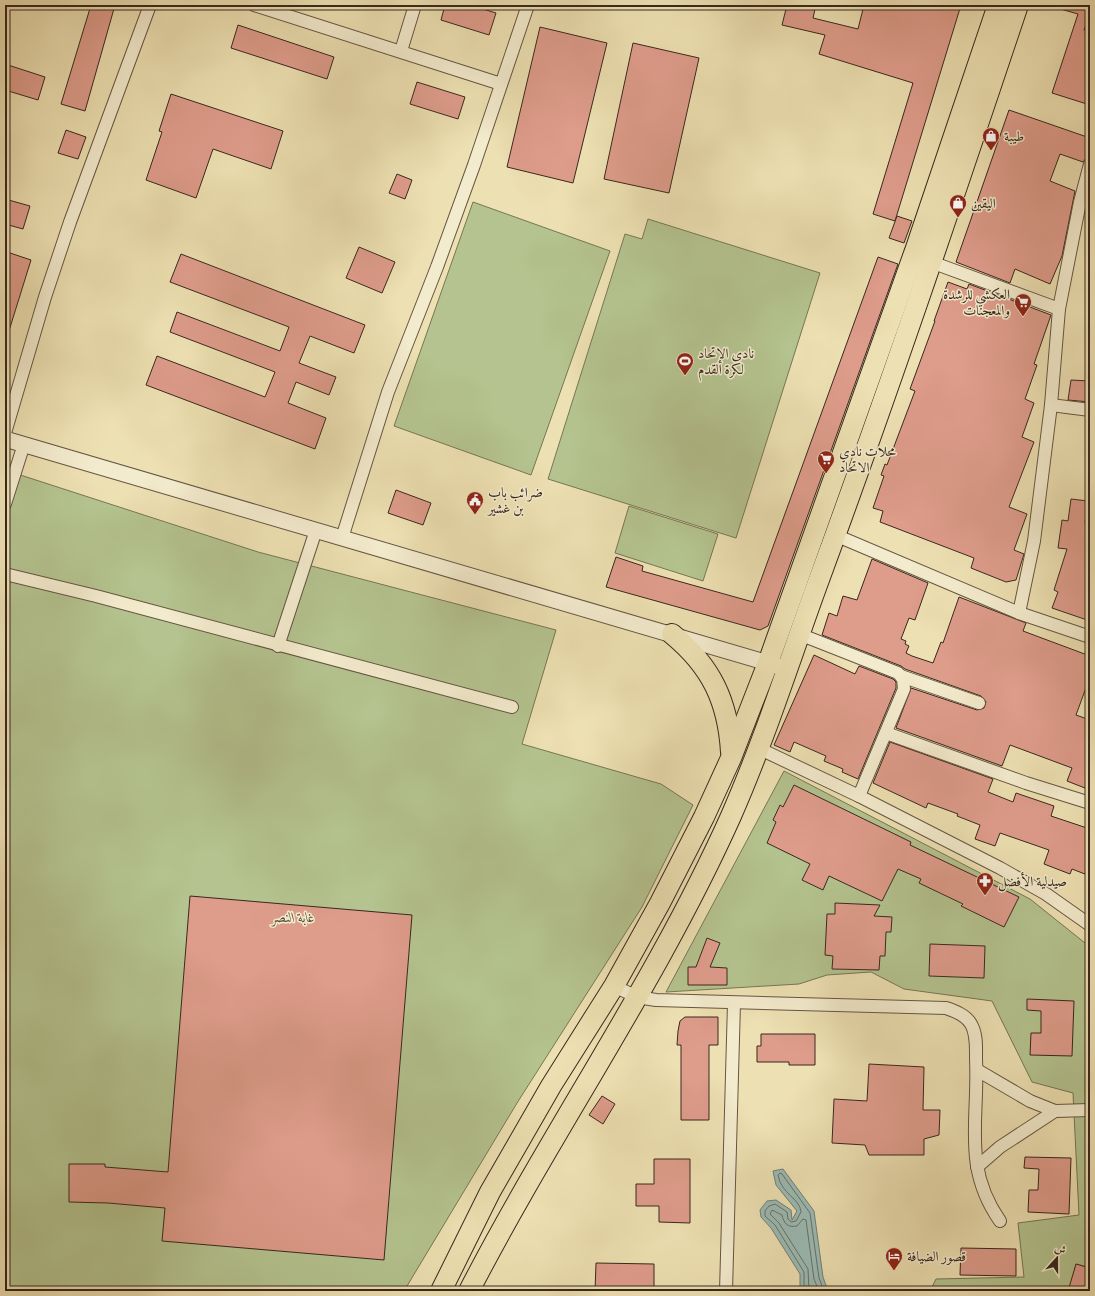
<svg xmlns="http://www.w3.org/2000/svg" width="1095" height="1296" font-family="'Libre Bodoni',Amiri,serif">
<rect width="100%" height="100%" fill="#ede0b2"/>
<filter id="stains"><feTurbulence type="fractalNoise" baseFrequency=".005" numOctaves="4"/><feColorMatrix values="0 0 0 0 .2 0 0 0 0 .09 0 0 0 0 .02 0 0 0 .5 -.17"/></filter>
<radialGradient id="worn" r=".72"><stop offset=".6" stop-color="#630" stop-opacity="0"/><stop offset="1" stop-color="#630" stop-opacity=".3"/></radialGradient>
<!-- green -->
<g fill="#b4c38f" stroke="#767656">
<path d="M473 202 610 251 531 475 394 426Z"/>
<path d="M648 219 820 273 736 538 548 479 625 234 642 239Z"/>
<path d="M5 470 258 552 556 630 522 744 661 784 693 805 642 907 517 1103 404 1291H5Z"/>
<path d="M629 506 718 534 703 581 615 553Z"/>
<path d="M784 771 1030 899 1090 947V1268L1076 1264 1070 1291H930L936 1279 1024 1277 1018 1223 1079 1215 1073 1093 1032 1082 992 1001 904 989 871 972 827 975 799 984 666 992Z"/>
</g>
<!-- water -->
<path fill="#9bbbb4" stroke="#738078" d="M783 1169 814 1211 823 1277 828 1291H800V1274L771 1228 761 1217 760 1210 767 1201 776 1200 791 1210 792 1220 797 1211 776 1185 773 1171Z"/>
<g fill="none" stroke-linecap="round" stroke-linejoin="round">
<!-- shore -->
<g stroke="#6a7269" stroke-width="1">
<path d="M804 1291V1272L775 1225 765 1216V1211L769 1206 775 1204 787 1212 788 1219 791 1222 796 1221 801 1212C800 1198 781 1194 778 1175L780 1173 782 1174 810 1213 819 1278 824 1291"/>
<path d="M809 1291 808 1269 779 1223 770 1214 772 1210 782 1215C784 1223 787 1228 797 1226L803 1219 806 1220 814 1279 819 1291"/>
</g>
</g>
<!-- building -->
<g fill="#de9c8b" stroke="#38281e">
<path d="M91 5H115L85 111 61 104Z"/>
<path d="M445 5H470L496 13 489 35 441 20Z"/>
<path d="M787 5H816L813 18 858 29 864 5H961L895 221 873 214 913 83 819 54 825 35 782 25Z"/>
<path d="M1058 5H1090V13L1084 30 1090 32V105L1052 93 1078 14 1057 8Z"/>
<path d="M238 25 334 57 327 79 231 48Z"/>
<path d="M540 27 607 43 573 183 507 167Z"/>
<path d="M633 43 699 58 669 193 604 179Z"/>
<path d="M5 64 45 77 38 100 5 90Z"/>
<path d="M417 82 465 97 458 119 410 104Z"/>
<path d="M171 94 283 131 271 169 213 149 196 198 146 180 162 132 159 131Z"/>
<path d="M1009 110 1090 138V148L1087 157 1083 162 1060 154 1050 181 1075 191 1062 256 1050 284 1015 269 1010 283 956 262Z"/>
<path d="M66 130 86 137 78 159 58 153Z"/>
<path d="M397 174 412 180 405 199 389 193Z"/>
<path d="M5 199 30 206 23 229 5 224Z"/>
<path d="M897 216 912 221 904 243 889 238Z"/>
<path d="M359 247 395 262 382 293 346 278Z"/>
<path d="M7 252 31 260 8 334 5 333V259Z"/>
<path d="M181 254 365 325 354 353 310 336 299 363 336 377 329 395 296 382 288 403 326 418 315 449 146 385 157 356 265 397 275 372 170 332 177 312 280 351 289 327 170 282Z"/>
<path d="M878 257 898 264 768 626 760 630 606 587 616 557 643 566 642 571 753 602Z"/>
<path d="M948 282 967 289 969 284 1051 315 1034 364 1037 365 1025 399 1034 403 1022 437 1034 442 1009 507 1027 514 1014 550 1024 554 1016 580 1006 582 971 568 974 558 880 522 883 511 873 508 884 476 881 475 885 464 887 465 915 391 910 389 935 321H934Z"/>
<path d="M1071 380 1090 381V402L1068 400Z"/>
<path d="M396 490 431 503 423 525 388 513Z"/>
<path d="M1071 499 1088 501 1085 523H1090V621L1052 608 1058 592 1054 590 1067 549 1058 548 1062 520 1068 521Z"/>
<path d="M872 559 928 583 915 620 909 618 901 639 906 641 905 644 909 646 906 653 912 656 933 663 941 642 943 643 959 597 1026 623 1023 631 1090 656V686L1087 685 1076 715 1090 720V790L1067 781 1072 768 1010 745 1002 766 896 728 911 688 977 710 984 708 986 702 981 696 905 669 901 666 822 635 829 613 837 616 843 596 857 600Z"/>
<path d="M814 655 855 674 859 666 893 679 896 682V688L858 779 842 772 843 769 824 761 826 756 794 742 790 752 774 745Z"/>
<path d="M890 742 993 779 988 792 1013 802 1016 793 1054 806 1051 816 1090 829V876L1072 869 1070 874 1044 864 1049 850 1000 833 995 846 975 839 980 825 957 816 958 814 928 803 926 808 873 783Z"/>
<path d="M794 785 911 842 910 845 1019 897 1004 927 961 906 963 904 919 883 921 879 898 869 882 901 829 876 823 890 802 880 810 864 767 843 776 822 773 820 780 805 783 807Z"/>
<path d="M190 896 412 915 384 1260 162 1241 165 1208 108 1203 69 1202V1164H105V1167L168 1172Z"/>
<path d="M835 903 880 905 874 916 892 917 891 932H886L885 956H880L879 970 832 969 833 956 825 955 827 914H835Z"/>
<path d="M707 938 720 943 710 967 727 968V985H688V967H696Z"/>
<path d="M930 944 985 946 984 978 929 976Z"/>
<path d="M1027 999 1074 1001 1072 1056 1030 1055 1031 1033H1041V1011L1027 1010Z"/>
<path d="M685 1017H718V1045H709V1120H681V1045H677L678 1031 680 1021Z"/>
<path d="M761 1034H815V1065H789V1062H757V1046H761Z"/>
<path d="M869 1064 924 1067 923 1110H940L939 1135 924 1139V1155H869L865 1145 832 1143 834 1099 867 1101Z"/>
<path d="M602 1096 615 1104 603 1124 589 1115Z"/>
<path d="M1025 1157 1071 1158 1069 1214 1028 1212 1029 1190H1038L1039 1169 1024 1168Z"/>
<path d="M654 1159H690V1223L659 1222V1206H636V1184H654Z"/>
<path d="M961 1248 1016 1249V1276L960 1275Z"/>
<path d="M596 1263 654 1264V1291H595Z"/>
<path d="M1076 1264 1090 1268V1291H1068Z"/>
</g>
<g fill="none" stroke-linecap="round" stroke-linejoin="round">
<!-- minor casing -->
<g stroke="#655643" stroke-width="14">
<g id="minor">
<path d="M254 5 501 84"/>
<path d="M401 51 415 5"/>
<path d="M1059 309 1080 202 1090 164"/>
<path d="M1051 405 1090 410"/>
<path d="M5 433 45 297 70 222 150 5"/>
<path d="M5 504 24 444"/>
<path d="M835 535 1019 613 1034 541 1051 405 1059 309 931 262"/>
<path d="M342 538 388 392 437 267 474 165 528 5"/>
<path d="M5 574 96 596 512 707"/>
<path d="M1019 613 1090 637"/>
<path d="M799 634 898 673 903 679 904 689 859 796"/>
<path d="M278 646 316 530"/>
<path d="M901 676 979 703"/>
<path d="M886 733 1026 783 1090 803"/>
<path d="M758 748 859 796 1000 868 1046 894 1090 925"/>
<path d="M614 986 637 997 656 1000 946 1008C955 1011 966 1015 971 1024 977 1034 976 1048 976 1059 979 1120 962 1167 1000 1221"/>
<path d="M977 1070 1030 1101 1055 1111 1090 1110"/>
<path d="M977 1167 1000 1147 1055 1111"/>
<path d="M726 1291 734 1003"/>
</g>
</g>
<!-- tertiary casing -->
<g stroke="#655643" stroke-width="17">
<path id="tertiary" d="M5 439 778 666"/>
</g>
<!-- primary casing -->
<g stroke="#38281e" stroke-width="22">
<g id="primary">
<path d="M672 634C711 666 728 701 731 752"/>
<path d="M441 1291 490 1192 551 1086 614 986 660 903 704 817 731 758 768 663 916 248 998 5"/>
<path d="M469 1291C552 1130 657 981 731 816 764 741 789 662 817 585 888 393 953 199 1018 5"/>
</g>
</g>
<!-- minor -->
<use href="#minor" stroke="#f3ebcd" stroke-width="12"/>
<!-- tertiary -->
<use href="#tertiary" stroke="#f3ebcd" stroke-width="15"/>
<!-- primary -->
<use href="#primary" stroke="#ede0b2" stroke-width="20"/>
</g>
<!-- icons -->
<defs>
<g id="shop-pin" transform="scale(0.9)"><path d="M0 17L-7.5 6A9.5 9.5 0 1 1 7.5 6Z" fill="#8f2418" stroke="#f3ebcd"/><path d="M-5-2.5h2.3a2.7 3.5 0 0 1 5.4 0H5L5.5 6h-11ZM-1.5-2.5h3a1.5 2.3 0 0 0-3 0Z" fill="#fff"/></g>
<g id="supermarket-pin" transform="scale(0.9)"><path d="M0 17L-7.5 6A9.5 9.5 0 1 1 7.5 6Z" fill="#8f2418" stroke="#f3ebcd"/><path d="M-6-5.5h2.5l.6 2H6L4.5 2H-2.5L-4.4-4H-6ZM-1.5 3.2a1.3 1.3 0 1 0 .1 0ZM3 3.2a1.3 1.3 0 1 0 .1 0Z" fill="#fff"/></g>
<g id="stadium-pin" transform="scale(0.9)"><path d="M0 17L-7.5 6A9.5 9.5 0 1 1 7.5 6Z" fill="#8f2418" stroke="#f3ebcd"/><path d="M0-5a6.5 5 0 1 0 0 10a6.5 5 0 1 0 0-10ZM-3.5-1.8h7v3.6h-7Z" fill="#fff"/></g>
<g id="civic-pin" transform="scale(0.9)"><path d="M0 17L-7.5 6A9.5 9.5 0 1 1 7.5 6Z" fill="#8f2418" stroke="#f3ebcd"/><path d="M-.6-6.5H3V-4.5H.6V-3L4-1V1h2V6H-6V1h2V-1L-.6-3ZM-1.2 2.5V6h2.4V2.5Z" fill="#fff"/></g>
<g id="pharmacy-pin" transform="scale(0.9)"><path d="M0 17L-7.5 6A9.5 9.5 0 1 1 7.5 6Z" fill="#8f2418" stroke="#f3ebcd"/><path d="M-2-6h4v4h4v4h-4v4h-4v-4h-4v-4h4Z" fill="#fff"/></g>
<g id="hotel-pin" transform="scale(0.9)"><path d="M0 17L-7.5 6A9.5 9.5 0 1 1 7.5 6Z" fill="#8f2418" stroke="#f3ebcd"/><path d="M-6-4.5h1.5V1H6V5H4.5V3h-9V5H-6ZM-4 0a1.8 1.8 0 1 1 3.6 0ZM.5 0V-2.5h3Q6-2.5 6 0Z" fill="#fff"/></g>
</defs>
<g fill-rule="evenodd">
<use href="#shop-pin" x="991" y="136"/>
<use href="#shop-pin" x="958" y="203"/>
<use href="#supermarket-pin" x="1023" y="302"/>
<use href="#stadium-pin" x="685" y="361"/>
<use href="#supermarket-pin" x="826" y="459"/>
<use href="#civic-pin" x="475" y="500"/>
<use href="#pharmacy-pin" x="985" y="881"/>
<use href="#hotel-pin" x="894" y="1256"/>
</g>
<g text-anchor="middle" stroke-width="3" stroke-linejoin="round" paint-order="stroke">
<!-- poi labels -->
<g font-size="14" fill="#38281e" stroke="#f3ebcd" text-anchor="start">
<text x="1004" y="141">طيبة</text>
<text x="971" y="208">اليقين</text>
<text x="1010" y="299" text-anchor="end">العكشي للرشدة<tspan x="1010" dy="16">والمعجنات</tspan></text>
<text x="698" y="358">نادي الإتحاد<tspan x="698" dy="16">لكرة القدم</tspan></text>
<text x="839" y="456">محلات نادي<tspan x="839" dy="16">الاتحاد</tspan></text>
<text x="488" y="497">ضرائب باب<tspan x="488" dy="16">بن غشير</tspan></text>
<text x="998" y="886">صيدلية الأفضل</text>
<text x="907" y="1261">قصور الضيافة</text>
</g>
<!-- park labels -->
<g font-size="14" font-style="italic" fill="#574f3a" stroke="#f3ebcd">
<text x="293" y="922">غابة النصر</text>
</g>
</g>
<!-- margin -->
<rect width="1095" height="1296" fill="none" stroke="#ede0b2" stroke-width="20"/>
<rect x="6" y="6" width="1083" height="1284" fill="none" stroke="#38281e" stroke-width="2"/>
<rect x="10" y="10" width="1075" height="1276" fill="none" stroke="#38281e"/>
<!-- north arrow -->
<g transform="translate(1057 1258) rotate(21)" stroke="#f3ebcd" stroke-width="3" paint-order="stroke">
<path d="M0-3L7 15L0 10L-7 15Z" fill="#38281e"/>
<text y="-6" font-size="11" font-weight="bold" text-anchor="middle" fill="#38281e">ش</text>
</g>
<rect width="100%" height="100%" filter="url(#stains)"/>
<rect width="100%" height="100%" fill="url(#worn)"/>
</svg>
